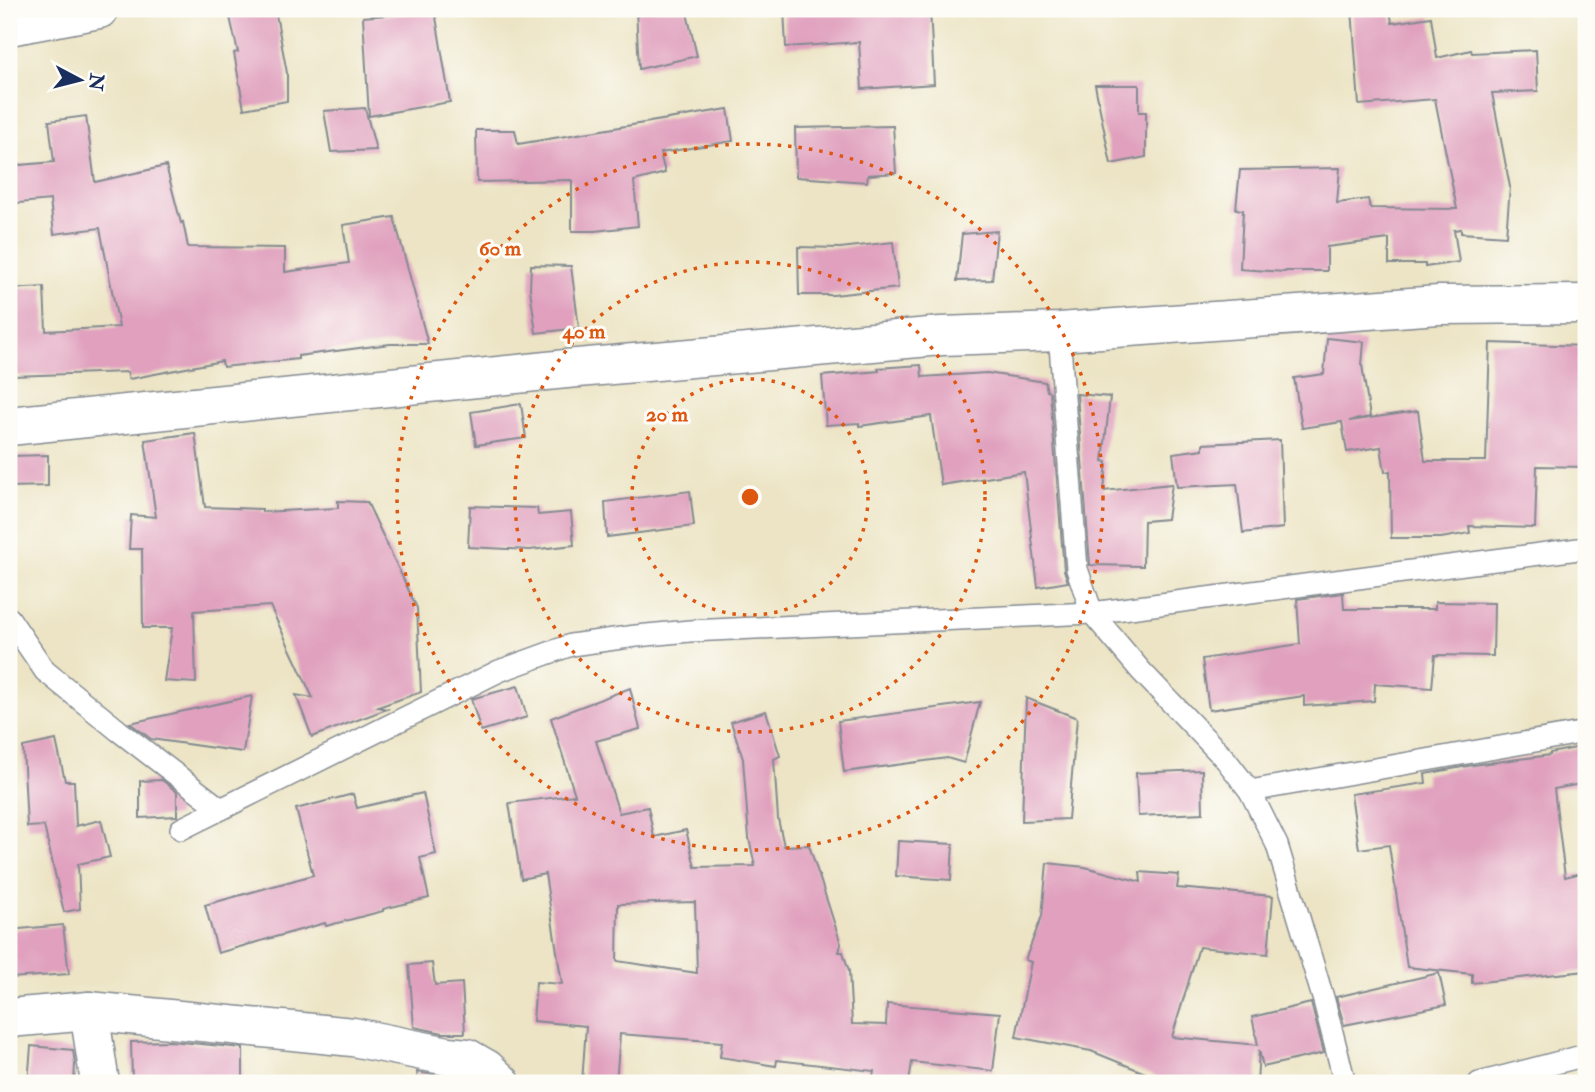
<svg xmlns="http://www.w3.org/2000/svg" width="1595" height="1092" font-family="'IM FELL Double Pica',serif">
<rect width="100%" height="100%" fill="#fdfcf7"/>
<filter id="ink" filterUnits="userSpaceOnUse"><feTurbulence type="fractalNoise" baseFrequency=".0143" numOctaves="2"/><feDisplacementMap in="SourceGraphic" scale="14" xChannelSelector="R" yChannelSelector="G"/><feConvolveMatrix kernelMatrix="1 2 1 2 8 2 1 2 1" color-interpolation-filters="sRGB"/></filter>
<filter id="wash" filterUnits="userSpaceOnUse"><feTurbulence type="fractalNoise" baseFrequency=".00686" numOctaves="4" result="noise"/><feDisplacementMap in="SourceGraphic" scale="28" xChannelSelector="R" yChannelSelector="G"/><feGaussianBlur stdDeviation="1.57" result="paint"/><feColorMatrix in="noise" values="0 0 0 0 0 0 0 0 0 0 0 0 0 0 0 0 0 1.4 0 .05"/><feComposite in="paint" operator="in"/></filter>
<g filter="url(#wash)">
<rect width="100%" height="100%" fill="#ece4c4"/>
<g id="blocks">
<!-- building -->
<g fill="#e0a0be" fill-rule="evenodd">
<path d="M249 9H275L287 73V101L244 109 234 53 238 52 229 13Z"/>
<path d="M636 9H686L697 56 639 69Z"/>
<path d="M784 9H930L934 84 862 89 859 42 786 47Z"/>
<path d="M1352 9H1390L1392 23 1431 17 1437 58 1471 50 1472 53 1536 50 1538 91 1492 93 1510 187 1506 236 1461 233V229L1454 230 1459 262 1425 267V264H1389V239L1327 247V271H1286L1285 272 1240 269 1243 210 1236 209 1240 170 1340 168 1337 203 1368 199 1370 208 1457 209 1435 99 1359 105Z"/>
<path d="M435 11 450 102 369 116 363 17Z"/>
<path d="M1095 85H1139V112H1146V157L1111 164Z"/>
<path d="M365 108 376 150 331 152 324 111Z"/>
<path d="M728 109 733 141 660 153 665 173 634 181 638 226 595 231H572V180L477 182 476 130H515L518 144Z"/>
<path d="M86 116 95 182 166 166 181 223 183 222 188 247 285 248V272L349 263 343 225 394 217 428 344H390L298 356V359L223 367 222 361 129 379 127 372 12 376 9 289 44 287 46 331 119 327 100 228 54 234 50 200 9 204V166L54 162 49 121Z"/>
<path d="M893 126 896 173 868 175 867 182 796 177 795 128Z"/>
<path d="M997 231 992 280 957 281 962 234Z"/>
<path d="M893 242 898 288 833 295H799L798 247 840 248Z"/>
<path d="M531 265 571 266 579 328 536 333 530 289Z"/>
<path d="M1327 338 1364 342 1362 365 1370 417 1349 421 1418 411 1425 461H1486L1490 343 1586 346V467L1537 466 1535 528 1469 526 1470 533 1441 538H1391L1390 471 1385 472 1381 447 1347 452 1342 422 1302 428 1294 378 1324 374Z"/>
<path d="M921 365 922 377 987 373 1045 382 1047 391 1050 392 1064 570 1068 582 1038 587 1024 472 941 485 931 416 859 426V423L826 425 822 376 879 371 878 368Z"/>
<path d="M1077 394 1110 397 1103 461 1107 462 1104 491 1172 484 1167 519 1144 521 1143 566 1090 565Z"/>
<path d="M521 404 526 438 476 445 471 412Z"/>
<path d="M195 433 205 507 262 509V512L338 508V501L367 502 417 608 421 692 378 707 387 709 312 737 296 695 313 698 270 606 194 611 196 683 164 681 172 628H143L142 549H129L131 515 156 517 145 440Z"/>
<path d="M1280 440 1283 528 1243 533 1237 484 1177 487 1173 453 1203 449V444Z"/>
<path d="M48 455V486L9 487V456Z"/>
<path d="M690 491 694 526 607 537 605 502Z"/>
<path d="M470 506 537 508 538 515 571 512 574 545 530 550 468 547Z"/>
<path d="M1343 593 1344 609H1435V602L1494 603 1493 656 1435 655 1432 688 1375 684 1374 701 1304 706V696L1209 710 1202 659 1300 644 1297 599Z"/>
<path d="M518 686 527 717 481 731 471 699Z"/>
<path d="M630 688 640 729 596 741 619 813 648 807 654 837 686 830 695 867 755 866 749 838 743 759 731 722 766 711 780 756 774 759 778 819 784 846 809 845 841 944 839 952H843L849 971 852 1024 886 1025 887 1004 1000 1013 993 1071 912 1062 909 1083H872L874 1071 777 1060 776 1066 720 1057 722 1042 620 1034 616 1083H582L586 1026 533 1021 536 982 562 984 545 874 521 879 509 803 575 795 551 718ZM695 902 697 973 617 961 618 904Z"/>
<path d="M252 696 243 752 151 739 130 723Z"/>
<path d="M1026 698 1077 718 1068 819 1022 821Z"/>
<path d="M980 702 964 763 947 758 844 772 838 721Z"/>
<path d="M56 740 65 781H74L76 826 101 820 110 857 78 864 80 909 64 912 44 826 27 827 23 747Z"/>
<path d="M1586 746V783L1554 789 1565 877 1581 873 1586 892V971L1472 983V974L1407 967 1389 845 1359 849 1351 794 1426 783 1425 774 1473 765 1550 755V753Z"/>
<path d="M1202 770 1203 813 1138 816 1136 773Z"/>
<path d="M162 780 177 792V816L140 818V781Z"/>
<path d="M423 793 436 854 420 858 429 898 383 909V911L326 926 325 923 218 953 205 905 313 875 296 809 353 794 357 808Z"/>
<path d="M898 841 953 844 951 880 896 876Z"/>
<path d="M1047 863 1085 867 1141 882 1140 872 1179 875 1177 888 1273 896 1268 954 1199 947 1172 1037 1258 1045 1252 1017 1311 1003 1324 1053 1263 1067 1259 1050 1257 1083H1170L1091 1051 1016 1037 1031 962 1025 960 1042 916Z"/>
<path d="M63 925 69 974 10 978 9 930Z"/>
<path d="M432 963 435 985 462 983 465 1033H443L414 1027 409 965Z"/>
<path d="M1439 973 1446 1005 1344 1025 1336 997Z"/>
<path d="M170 1041 243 1048V1083H209V1078L132 1080 131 1042Z"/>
<path d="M31 1046 73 1050 75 1064 74 1083H28Z"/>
<path d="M417 1072 451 1078 452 1083H418Z"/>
</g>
</g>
</g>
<g filter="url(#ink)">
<use href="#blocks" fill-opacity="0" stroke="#848a91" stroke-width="2"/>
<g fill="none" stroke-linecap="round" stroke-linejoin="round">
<!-- lane casing -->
<g stroke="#848a91" stroke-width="24">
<g id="lane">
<path d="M1059 332 1077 569 1092 613 1141 671 1226 760 1250 791 1277 845 1324 1001 1345 1083"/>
<path d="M9 618 45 671 119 731 221 809"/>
<path d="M1250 791 1586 732"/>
<path d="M181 829 499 671 571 645 636 636 690 631 1092 613 1586 548"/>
<path d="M1479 1083 1586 1055"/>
</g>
</g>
<!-- street casing -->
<g stroke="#848a91" stroke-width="41">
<g id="street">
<path d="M9 26 99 9"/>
<path d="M9 426 566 369 941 336 1059 332 1439 305 1586 304"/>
<path d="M89 1011 100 1083"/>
<path d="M9 1018 89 1011 353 1037 448 1056 467 1058 486 1069 501 1083"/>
</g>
</g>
<!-- lane -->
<use href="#lane" stroke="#fff" stroke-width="21"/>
<!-- street -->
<use href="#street" stroke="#fff" stroke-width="38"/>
</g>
</g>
<!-- distance rings -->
<g fill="none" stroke="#de5710" stroke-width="3.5" stroke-dasharray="3.5 7">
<circle cx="750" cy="497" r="118"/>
<circle cx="750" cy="497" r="235"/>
<circle cx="750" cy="497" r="353"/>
</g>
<circle cx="750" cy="497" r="10" fill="#de5710" stroke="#fdfcf7" stroke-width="3.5"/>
<g font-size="21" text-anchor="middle" font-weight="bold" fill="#de5710" stroke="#fdfcf7" stroke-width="6" stroke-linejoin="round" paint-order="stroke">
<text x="500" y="255">60 m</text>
<text x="584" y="338">40 m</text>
<text x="667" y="421">20 m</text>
</g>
<!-- margin -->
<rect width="1595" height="1092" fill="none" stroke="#fdfcf7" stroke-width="35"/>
<!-- north arrow -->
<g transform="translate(80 80) rotate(97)" stroke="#fdfcf7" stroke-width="5" paint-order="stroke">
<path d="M0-5L12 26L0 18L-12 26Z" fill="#1b2f5e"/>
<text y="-10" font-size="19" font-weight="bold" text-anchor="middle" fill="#1b2f5e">N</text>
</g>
</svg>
